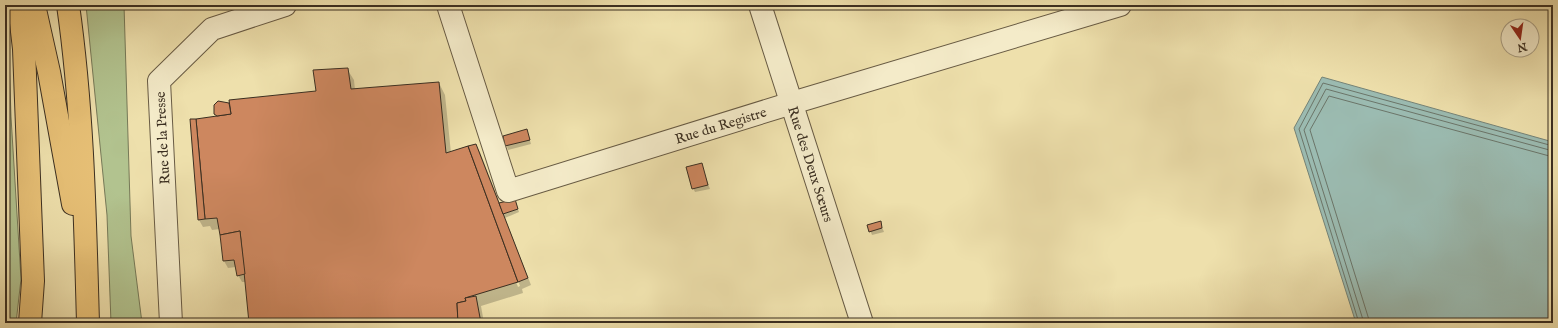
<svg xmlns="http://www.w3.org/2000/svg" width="1558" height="328" font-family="'IM FELL English',serif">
<rect width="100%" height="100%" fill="#eee0ac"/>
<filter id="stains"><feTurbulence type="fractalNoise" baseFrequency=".005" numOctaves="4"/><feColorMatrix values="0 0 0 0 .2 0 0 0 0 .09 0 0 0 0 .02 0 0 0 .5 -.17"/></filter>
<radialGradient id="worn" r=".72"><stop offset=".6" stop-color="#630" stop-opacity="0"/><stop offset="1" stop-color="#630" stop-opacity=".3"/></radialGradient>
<!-- green -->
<g fill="#b2c38f" stroke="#767958">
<path d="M5 5 8 25 11 117 21 279 16 323H5Z"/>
<path d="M86 5H124L131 236 142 323H111L107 215Z"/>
</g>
<!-- water -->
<path fill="#9bbbb1" stroke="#758377" d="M1322 77 1553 142V323H1356L1294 128Z"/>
<!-- shadow -->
<g fill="#0003" fill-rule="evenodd">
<path d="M347 69 354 80 355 90 439 83 445 95 451 153 476 145 480 152 500 204 514 200 516 203 519 212 505 218 531 285 522 289 523 293 481 306 484 323H250L246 282H242L238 275 236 267 228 268 224 261 220 229 212 230 210 226 203 227 199 220 217 117 215 114 229 104 231 108 317 92ZM471 158H474L520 286 518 287Z"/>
<path d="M527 130 531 144 508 150 504 137Z"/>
<path d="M701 164 710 189 695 192 693 188Z"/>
<path d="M880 222 884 232 872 235 868 225Z"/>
</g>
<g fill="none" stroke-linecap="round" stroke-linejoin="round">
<!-- shore -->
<g stroke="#6b7569" stroke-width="1">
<path d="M1359 323 1299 129 1323 83 1553 146"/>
<path d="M1364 323 1304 130 1326 89 1553 151"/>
<path d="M1370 323 1310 130 1329 96 1553 157"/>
</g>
</g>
<!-- building -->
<g fill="#cd875f" stroke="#3b2f21">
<path d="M348 68 351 89 439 82 446 153 468 146 518 282 465 298 466 301 457 303 458 323H249L240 231 220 235 217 218 205 219 196 119 231 114 229 100 316 91 313 70Z"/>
<path d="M218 101 229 103 231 114 217 116 214 114V105Z"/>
<path d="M190 119H196L205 219 198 220Z"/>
<path d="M527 129 530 140 505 146 503 136Z"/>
<path d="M476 144 499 203 528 278 518 282 468 146Z"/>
<path d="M702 163 708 185 692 189 686 167Z"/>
<path d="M515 199 518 209 503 214 499 203Z"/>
<path d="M881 221 882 228 869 232 867 225Z"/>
<path d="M240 231 245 274 237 276 234 260 223 261 220 235Z"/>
<path d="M476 296 481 323H458L457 303 466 301 465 298Z"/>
</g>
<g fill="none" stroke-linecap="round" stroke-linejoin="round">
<!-- minor casing -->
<g stroke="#685b44" stroke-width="24">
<g id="minor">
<path id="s1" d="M448 5 508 191 792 103 1120 5"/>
<path id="s2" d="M760 5 862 323"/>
<path d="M171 323 159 81 212 29 285 5"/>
</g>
</g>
<!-- major casing -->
<g stroke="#3b2f21" stroke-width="24">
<g id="major">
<path d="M19 5 24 49 33 281 30 323"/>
<path d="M34 5 49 72 73 204"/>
<path d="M68 5C83 110 85 217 88 323"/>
</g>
</g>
<!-- minor -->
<use href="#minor" stroke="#f4ebc9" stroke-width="22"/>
<!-- major -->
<use href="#major" stroke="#e7c076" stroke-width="22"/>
</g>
<g text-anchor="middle" stroke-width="4" stroke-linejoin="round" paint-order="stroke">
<!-- street labels -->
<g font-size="14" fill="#3b2f21" stroke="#f4ebc9">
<text dy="5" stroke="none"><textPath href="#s1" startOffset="418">Rue du Registre</textPath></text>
<text transform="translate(162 138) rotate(-93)" y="5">Rue de la Presse</text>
<text dy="5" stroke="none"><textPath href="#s2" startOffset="167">Rue des Deux Sœurs</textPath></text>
</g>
</g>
<!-- margin -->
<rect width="1558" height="328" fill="none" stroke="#eee0ac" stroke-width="20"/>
<rect x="6" y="6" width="1546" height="316" fill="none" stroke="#3b2f21" stroke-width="2"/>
<rect x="10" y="10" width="1538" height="308" fill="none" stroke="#3b2f21"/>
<!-- north arrow -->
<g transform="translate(1520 38) rotate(167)"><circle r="19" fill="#f4ebc9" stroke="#aaa086"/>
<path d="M0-3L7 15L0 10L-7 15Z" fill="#8f2418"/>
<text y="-6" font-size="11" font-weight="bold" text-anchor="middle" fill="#3b2f21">N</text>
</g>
<rect width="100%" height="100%" filter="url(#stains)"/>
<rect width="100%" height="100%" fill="url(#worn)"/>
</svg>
